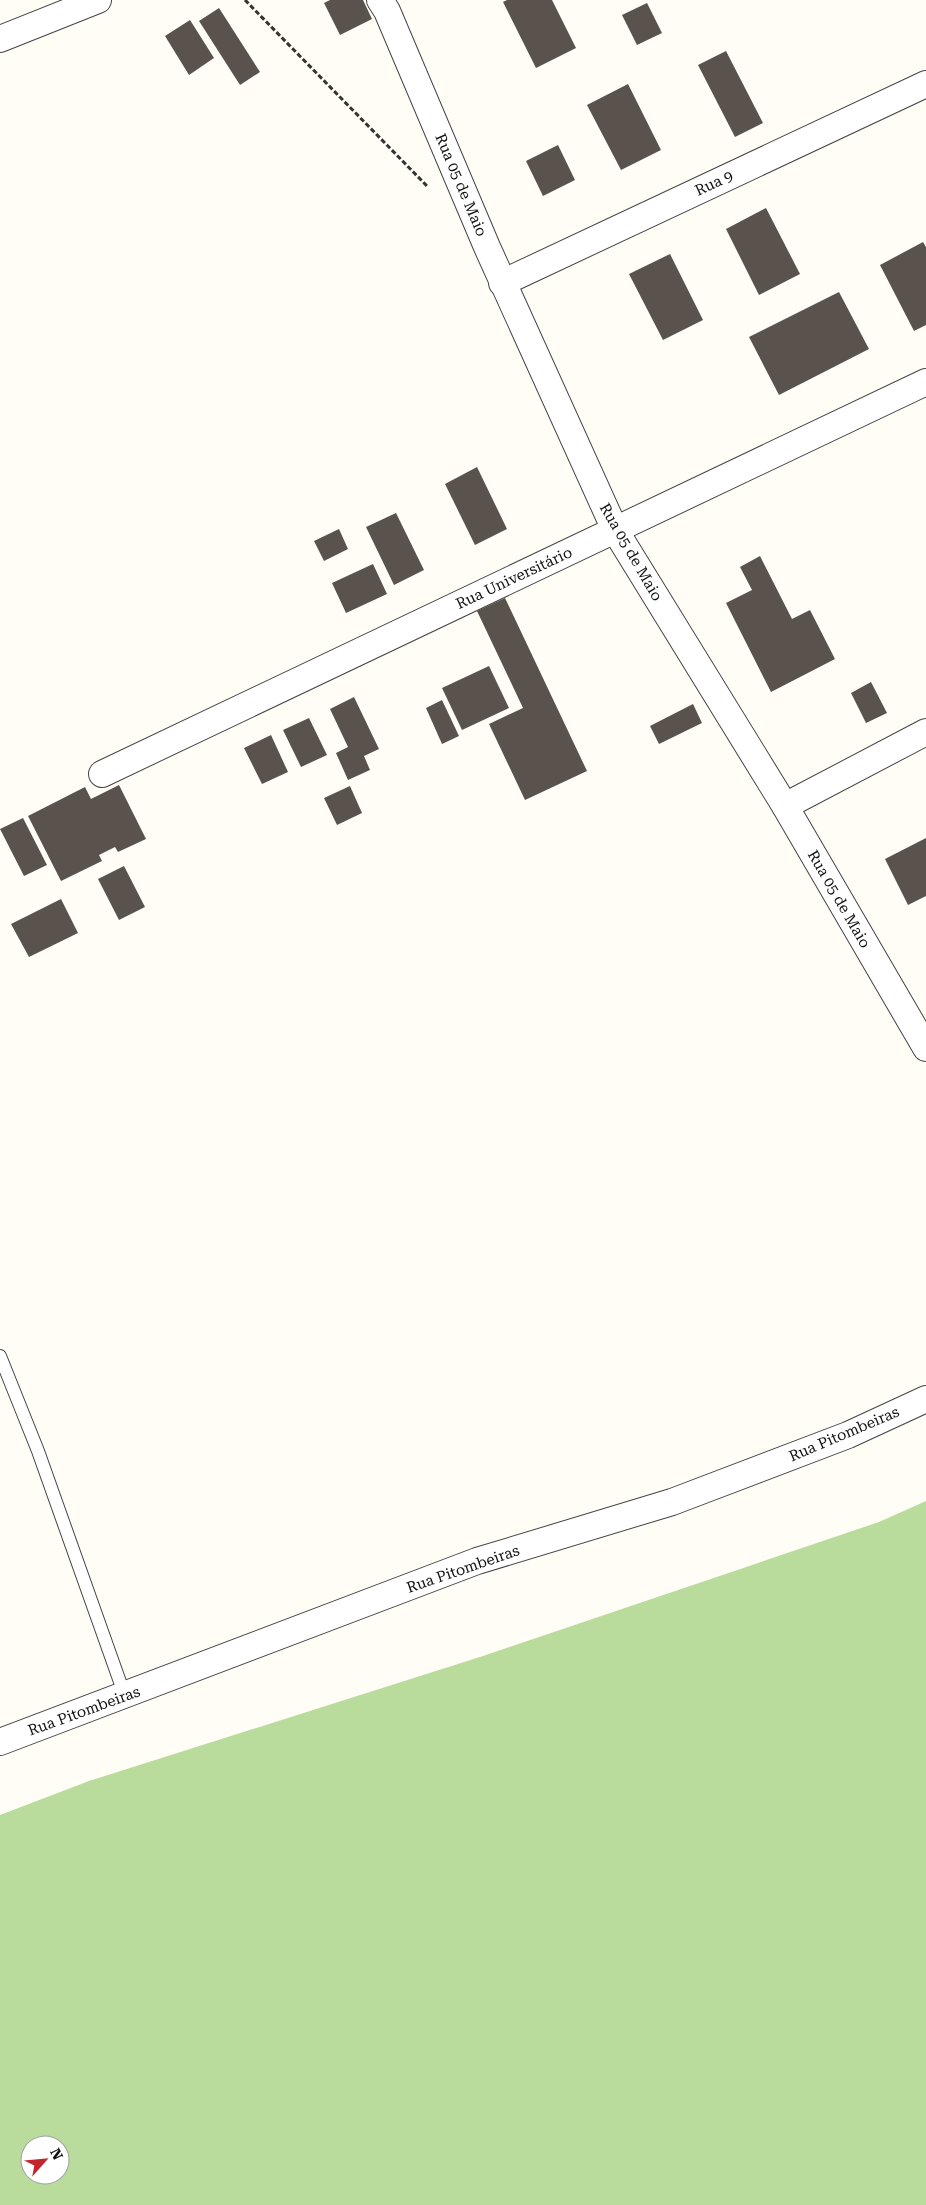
<svg xmlns="http://www.w3.org/2000/svg" width="926" height="2205" font-family="'Roboto Serif',serif">
<rect width="100%" height="100%" fill="#fffdf5"/>
<!-- forest -->
<path fill="#b9dc9c" fill-rule="evenodd" d="M926 1501V2205H0V1815L89 1781 483 1656 879 1522ZM30 2145H60V2175H30Z"/>
<!-- building -->
<g fill="#5a524d">
<path d="M330 0H363L372 19 340 35 324 3Z"/>
<path d="M507 0H552L576 48 536 68 503 2Z"/>
<path d="M647 3 662 33 637 45 622 15Z"/>
<path d="M219 8 260 72 240 85 199 21Z"/>
<path d="M190 20 214 58 189 75 165 36Z"/>
<path d="M726 51 763 123 735 137 698 65Z"/>
<path d="M628 84 661 150 621 170 587 105Z"/>
<path d="M558 145 575 180 543 196 526 161Z"/>
<path d="M766 208 800 274 759 295 726 229Z"/>
<path d="M923 242 926 247V325L914 331 880 265Z"/>
<path d="M670 254 703 320 663 340 629 274Z"/>
<path d="M839 292 869 349 779 395 749 337Z"/>
<path d="M477 467 507 529 475 545 445 484Z"/>
<path d="M396 513 424 570 394 585 366 527Z"/>
<path d="M339 529 348 549 324 561 314 541Z"/>
<path d="M760 556 792 619 810 610 835 659 771 692 726 603 752 590 740 567Z"/>
<path d="M373 564 387 594 346 613 332 583Z"/>
<path d="M505 598 587 771 525 800 489 724 523 708 477 611Z"/>
<path d="M489 666 509 708 462 730 442 688Z"/>
<path d="M871 682 887 713 866 723 851 693Z"/>
<path d="M354 697 379 749 364 756 370 770 348 780 336 753 348 747 330 709Z"/>
<path d="M442 700 459 736 442 744 426 708Z"/>
<path d="M693 704 702 723 659 744 650 726Z"/>
<path d="M309 718 327 755 301 767 283 730Z"/>
<path d="M271 735 288 772 262 784 244 748Z"/>
<path d="M119 785 146 839 118 852 115 847 99 855 102 861 61 881 28 816 85 787 91 799Z"/>
<path d="M350 786 362 813 337 825 324 798Z"/>
<path d="M23 818 47 865 24 876 0 829Z"/>
<path d="M926 838V896L908 905 885 859Z"/>
<path d="M124 866 145 907 119 920 98 879Z"/>
<path d="M61 899 78 933 29 957 11 924Z"/>
</g>
<g fill="none" stroke-linecap="round" stroke-linejoin="round">
<!-- lane casing -->
<g stroke="#444" stroke-width="14">
<path id="lane" d="M0 1356 38 1451 125 1696"/>
</g>
<!-- street casing -->
<g stroke="#444" stroke-width="28">
<g id="street">
<path d="M380 0 387 11 487 247 615 530 785 806 926 1048"/>
<path d="M0 39 98 0"/>
<path d="M502 283 926 84"/>
<path d="M102 774 926 382"/>
<path d="M785 806 926 732"/>
<path d="M0 1742 477 1561 672 1502 848 1435 926 1399"/>
</g>
</g>
<!-- path -->
<path stroke="#333" stroke-width="3" stroke-dasharray="5 2.5" stroke-linecap="butt" d="M245 0 427 186"/>
<!-- lane -->
<use href="#lane" stroke="#fff" stroke-width="12"/>
<!-- street -->
<use href="#street" stroke="#fff" stroke-width="26"/>
</g>
<g text-anchor="middle" stroke-width="5" stroke-linejoin="round" paint-order="stroke">
<!-- street labels -->
<g font-size="15" fill="#111" stroke="#fff">
<text transform="translate(714 183) rotate(-25)" y="5">Rua 9</text>
<text transform="translate(461 185) rotate(67)" y="5">Rua 05 de Maio</text>
<text transform="translate(631 552) rotate(60)" y="5">Rua 05 de Maio</text>
<text transform="translate(514 578) rotate(-25)" y="5">Rua Universitário</text>
<text transform="translate(839 899) rotate(60)" y="5">Rua 05 de Maio</text>
<text transform="translate(844 1434) rotate(-23)" y="5">Rua Pitombeiras</text>
<text transform="translate(463 1569) rotate(-19)" y="5">Rua Pitombeiras</text>
<text transform="translate(84 1711) rotate(-20)" y="5">Rua Pitombeiras</text>
</g>
</g>
<!-- north arrow -->
<g transform="translate(45 2160) rotate(63)"><circle r="24" fill="#ffffff" stroke="#a0a0a0"/>
<path d="M0-4L9 19L0 12L-9 19Z" fill="#c4262e"/>
<text y="-8" font-size="14" font-weight="bold" text-anchor="middle" fill="#111111">N</text>
</g>
</svg>
